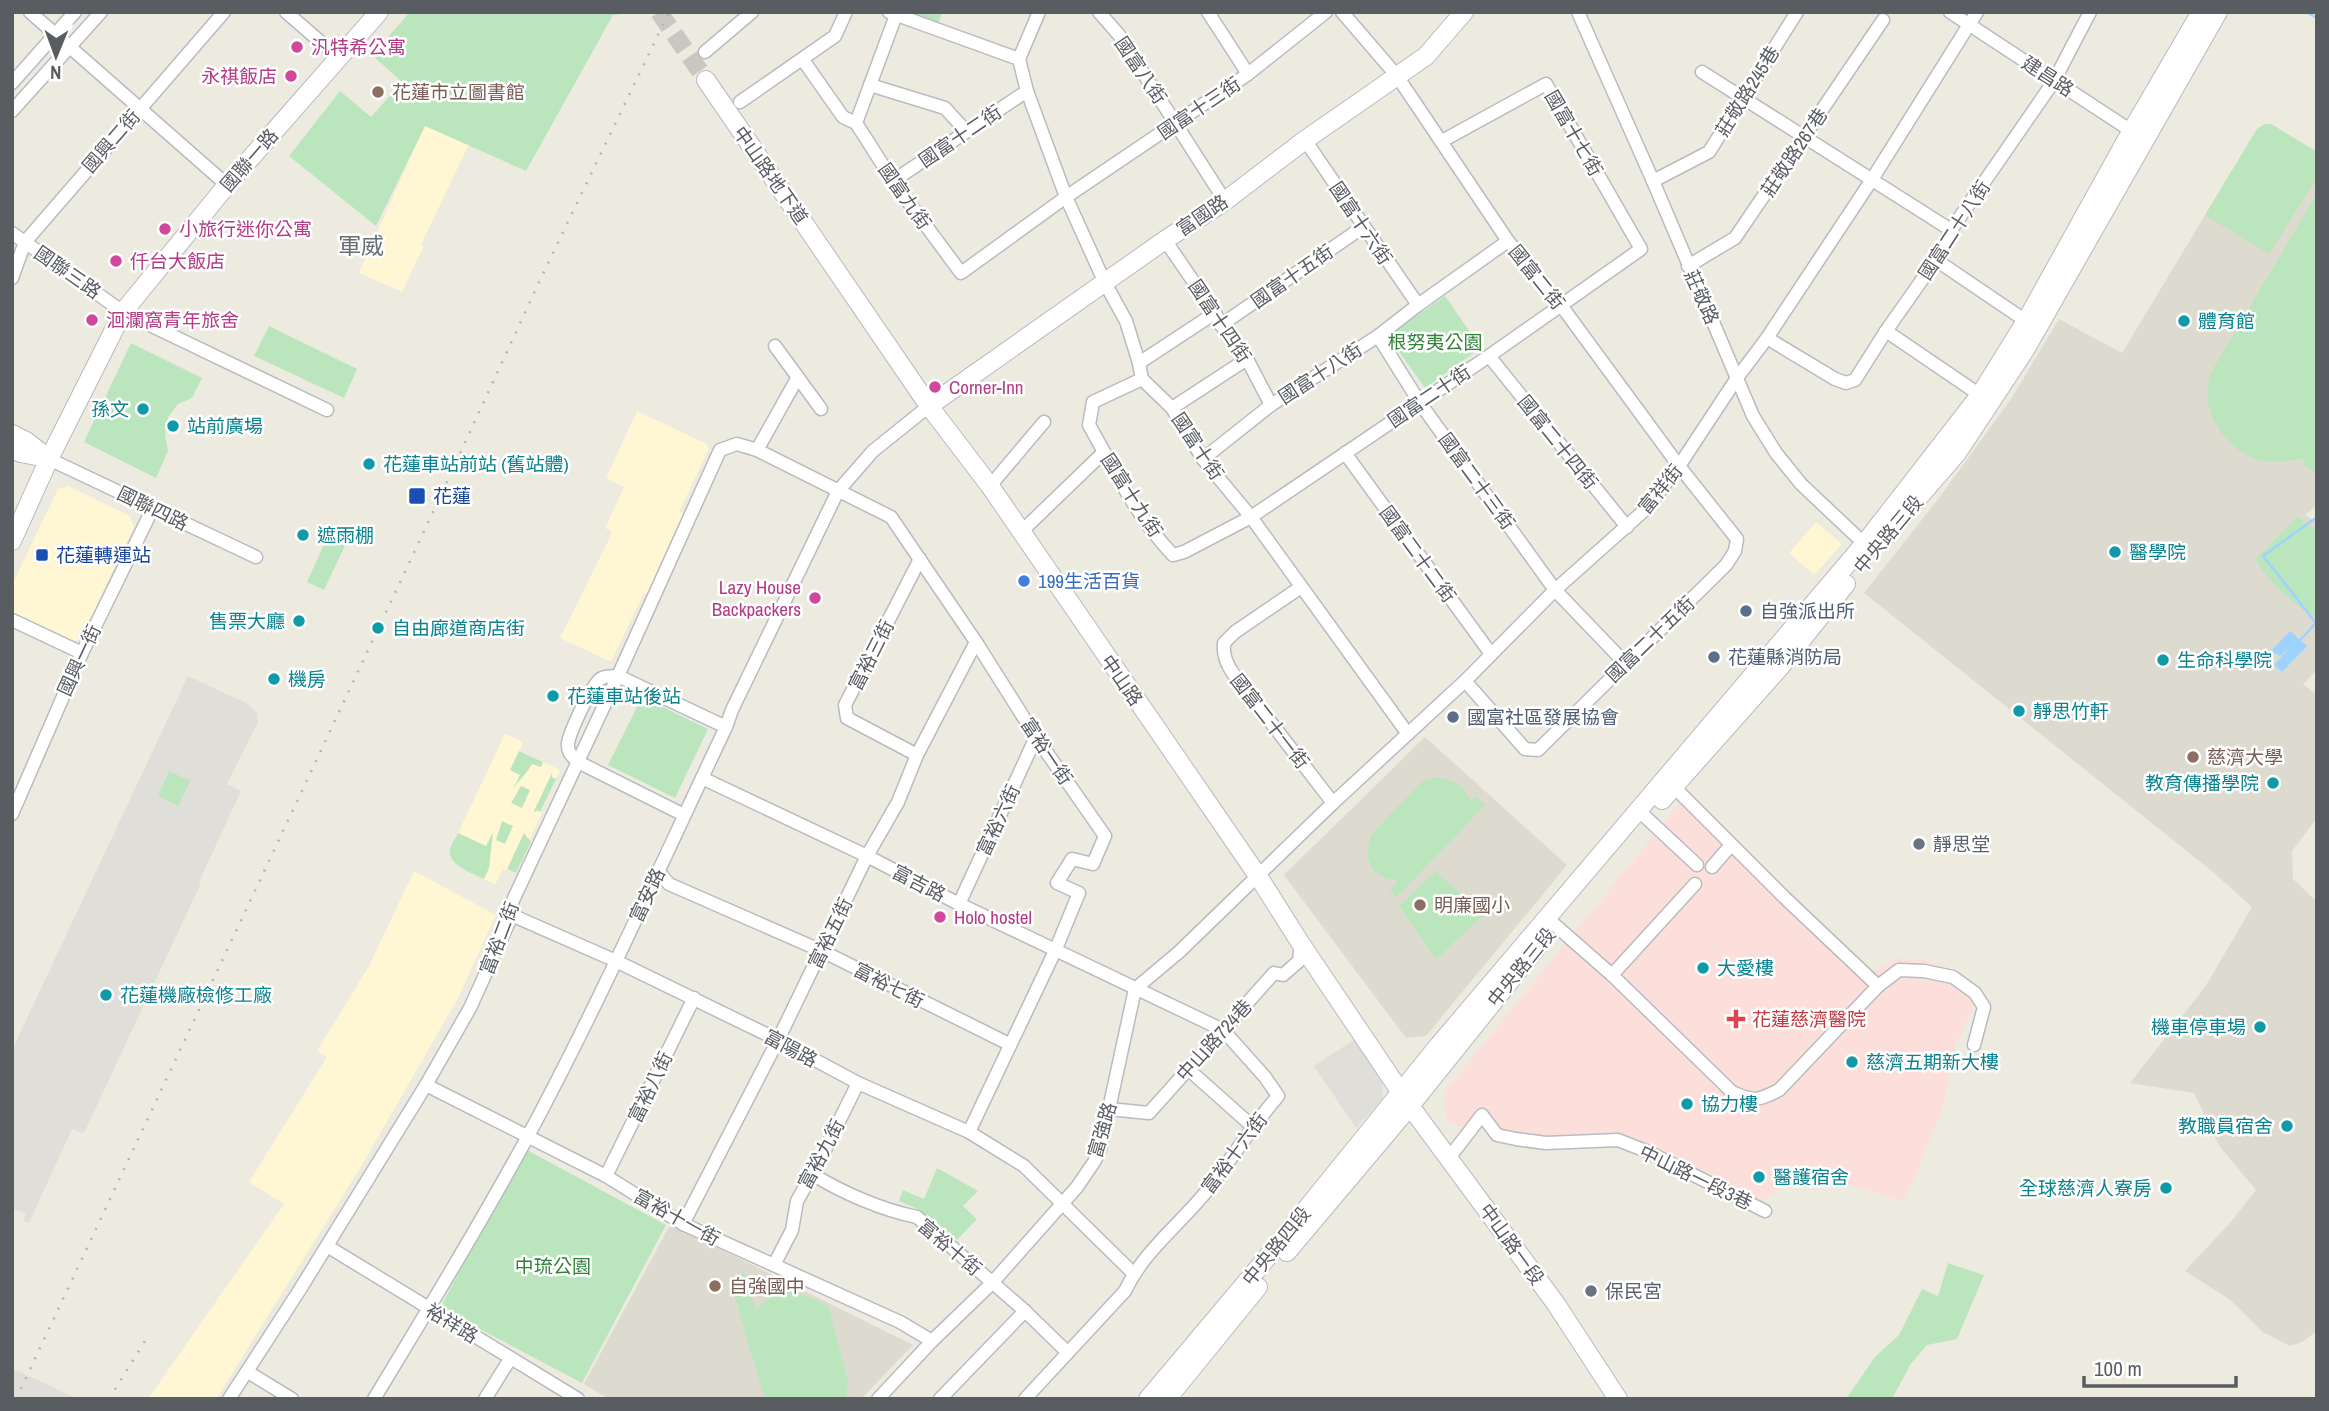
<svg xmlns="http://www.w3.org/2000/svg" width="2329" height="1411" font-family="'Archivo Narrow','Noto Sans TC',sans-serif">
<rect width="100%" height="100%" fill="#edebe0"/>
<!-- commercial -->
<g fill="#fff6d3">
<path d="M425 125 469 144 421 245 424 246 402 292 359 273Z"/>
<path d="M637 411 707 444 709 449 679 512 686 515 648 594 644 593 611 662 560 638 610 537 611 531 605 528 624 487 606 478Z"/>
<path d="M68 486 130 516 134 527 80 639 70 642 12 614V585L58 489Z"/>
<path d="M1816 522 1842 544 1814 575 1789 553Z"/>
<path d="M505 734 523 742 520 751 560 770 540 811 542 813 530 839 528 838 531 842 516 873 503 869 495 885 455 863 451 858 450 850Z"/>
<path d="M414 871 496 915 458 998 362 1165 216 1399H148L284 1204 249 1182 327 1057 317 1051 369 966Z"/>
</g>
<!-- industrial -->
<g fill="#e0ded8">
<path d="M188 676 246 703 257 713 258 722 227 784 241 791 199 882 201 883 85 1131 82 1133 72 1129 29 1223 23 1221 26 1214 12 1208V1050Z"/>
<path d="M1355 1039 1382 1081 1383 1098 1356 1128 1314 1066Z"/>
<path d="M12 1368 78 1399H12Z"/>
</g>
<!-- education -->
<g fill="#dddacf">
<path d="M2265 124H2271L2317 152V505L2305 515 2317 523V670L2303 684 2317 695V818L2292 851 2293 879 2317 902V1331L2302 1342 2290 1346 2263 1332 2229 1299 2185 1271 2230 1223 2256 1190 2220 1147 2194 1093 2130 1083 2205 987 2252 907 2213 872 1864 593 1939 498 2011 399 2059 319 2122 353 2257 129Z"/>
<path d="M1425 737 1567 865 1426 1036 1406 1038 1284 875Z"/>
<path d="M674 1226 913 1345 861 1399H609L584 1384 669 1227Z"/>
</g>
<!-- medical -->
<path fill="#fcdfda" d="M1690 791 1871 971 1882 968 1896 958 1924 960 1955 971 1980 993 1956 1044 1942 1111 1904 1202 1824 1177 1799 1175 1759 1203 1704 1170 1653 1146 1613 1133 1552 1136 1525 1135 1487 1128 1467 1130 1445 1120 1444 1092Z"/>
<!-- green -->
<g fill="#bbe6bd">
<path d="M410 12H622L623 14 613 15 526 171 425 126 376 226 289 156 340 91 371 117 402 82 372 55Z"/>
<path d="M901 12H942L938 26Z"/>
<path d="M2265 124H2271L2317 152V178L2269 254 2205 215 2257 129Z"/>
<path d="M2317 193V468L2314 472 2303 464 2305 458C2289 461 2271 465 2256 459 2233 452 2211 425 2208 402 2207 393 2209 383 2210 374Z"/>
<path d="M1445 296 1481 348 1425 388 1388 336Z"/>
<path d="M269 326 357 369 344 398 254 356Z"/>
<path d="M131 343 202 378 192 398 178 404 168 417 165 435 168 451 156 478 84 442Z"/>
<path d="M2298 517 2317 531V618C2292 604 2270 584 2255 559Z"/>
<path d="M333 525 351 533 324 590 307 582Z"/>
<path d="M642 697 708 729 675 798 608 765Z"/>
<path d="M519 751 543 762 541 767 532 764C527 773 519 780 513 789L520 775 510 770Z"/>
<path d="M169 771 190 781 178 806 158 796Z"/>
<path d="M552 773V777L556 779 540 812 537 810 536 812 534 811Z"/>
<path d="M1437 777C1452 780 1466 785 1470 801L1475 796 1485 805 1397 897 1390 890 1398 881 1385 878 1372 869 1367 855 1371 835 1421 782Z"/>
<path d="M521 786 530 790 522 808 511 803Z"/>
<path d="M502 821 513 826 505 844 496 840Z"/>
<path d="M493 832 489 868 484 879C473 873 447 865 450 850 451 844 456 838 458 833L486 846Z"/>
<path d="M524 833 531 842 516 873 507 869Z"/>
<path d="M1435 871 1484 915 1436 959 1399 906Z"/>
<path d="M525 1149 666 1225 582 1383 440 1308Z"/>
<path d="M937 1168 978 1191 963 1206 977 1219 957 1240 915 1208 899 1201 903 1190 924 1199Z"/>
<path d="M1948 1263 1984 1275 1957 1339 1927 1345 1910 1365 1892 1399H1846L1875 1357 1899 1335 1922 1289 1938 1296Z"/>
<path d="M745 1273 756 1310C781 1282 798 1291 828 1306L848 1380 846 1399H765L729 1278Z"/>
</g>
<!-- water -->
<path fill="#9ed2ff" d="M2290 631 2307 646 2282 672 2274 665 2290 647 2280 656 2276 653 2273 656 2269 653Z"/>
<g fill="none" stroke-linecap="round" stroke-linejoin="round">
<!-- stream -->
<g stroke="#9ed2ff" stroke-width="2.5">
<path d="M2306 12 2317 18"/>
<path d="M2300 640 2316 623 2263 556 2317 517"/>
</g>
<!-- secondary-tunnel -->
<path stroke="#c8c8c0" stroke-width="18" stroke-dasharray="18 9" stroke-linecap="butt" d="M659 12 706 80"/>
<!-- street casing -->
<g stroke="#b8bbc0" stroke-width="15">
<g id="street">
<path d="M30 12 227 185"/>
<path d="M286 12 339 58"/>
<path d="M889 12 1019 59"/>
<path d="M1039 12 1019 59 1027 91 1066 197 1105 283 1126 321 1139 363 1142 379 1172 408 1203 459 1251 517 1408 734"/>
<path d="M1099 12 1119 35 1225 201"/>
<path d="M1208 12 1248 74"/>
<path d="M1342 12 1397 76 1508 241 1560 304 1679 466 1737 539 1735 551 1726 565 1538 750 1525 749 1465 681"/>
<path d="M1578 12 1653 181 1753 416 1776 453 1801 484 1872 551"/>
<path d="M1950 12 2136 134"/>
<path d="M705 52 752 12"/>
<path d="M803 60 843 117 856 123 893 181 961 273 1066 197 1248 74 1326 12"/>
<path d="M1702 72 1951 230"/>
<path d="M12 83 75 12"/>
<path d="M870 85 945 108 966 131"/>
<path d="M740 102 835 36 846 12"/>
<path d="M12 111 101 12"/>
<path d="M856 123 896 15"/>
<path d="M1305 140 1418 305"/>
<path d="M893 181 1027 91"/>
<path d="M1653 181 1709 152 1797 12"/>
<path d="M12 233 123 312 327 410"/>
<path d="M1165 240 1215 313 1221 325 1247 359 1271 405"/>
<path d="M1936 260 2026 321"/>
<path d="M1688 266 1735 238 1883 20"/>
<path d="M12 278 25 242 224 12"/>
<path d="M1221 325 1363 227"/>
<path d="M1886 331 1980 395"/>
<path d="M1378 336 1420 403 1555 590 1625 663"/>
<path d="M1767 338 1835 379 1846 383 1855 380 1886 331 1936 260 1951 230 2054 81 2090 12"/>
<path d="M775 346 821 409"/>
<path d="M1489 356 1627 527"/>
<path d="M1139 363 1215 313"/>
<path d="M1142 379 1093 402 1089 425C1114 469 1137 518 1173 555L1184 552 1251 517 1489 356 1641 249 1546 84 1442 141"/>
<path d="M1172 408 1247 359"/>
<path d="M757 450 798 377"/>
<path d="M1345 453 1491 654"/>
<path d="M49 459 256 557"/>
<path d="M1203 459 1271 405 1378 336 1418 305 1508 241"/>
<path d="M990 486 1044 422"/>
<path d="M1020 533 1104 452"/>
<path d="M1301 587 1235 632 1224 643C1223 655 1226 662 1232 672L1333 803"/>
<path d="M12 620 82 653"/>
<path d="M917 755 847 718 845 705 920 559"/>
<path d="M702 778 867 856 959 904 1223 1030 1265 1077 1278 1096C1252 1126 1234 1155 1210 1187 1183 1222 1144 1250 1125 1291L1025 1399"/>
<path d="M1674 787 1785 898 1878 986"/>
<path d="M1638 810 1697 865"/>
<path d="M12 814 82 653 153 508"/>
<path d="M684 815 578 762C572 756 567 752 568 743 570 732 592 682 602 678 606 676 613 676 618 676L726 727"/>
<path d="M1712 867 1731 845"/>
<path d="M658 871 669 884 822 951 1009 1044"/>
<path d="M959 904 1036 737"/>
<path d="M507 913 616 961 778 1040 858 1083 969 1132 1024 1166 1133 1273"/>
<path d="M1547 918 1612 975 1732 1092C1754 1102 1757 1101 1779 1090L1878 986 1899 970 1924 971 1953 977 1975 993 1984 1007 1974 1045"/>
<path d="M1612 975 1695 884"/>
<path d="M1188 1069 1252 1126"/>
<path d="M426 1085 606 1176 683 1224 900 1322 932 1341"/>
<path d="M1109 1109 1149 1113 1274 973 1283 975 1299 961 1301 944"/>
<path d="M1449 1158 1482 1115 1497 1135 1516 1139 1546 1143 1618 1140 1646 1151 1765 1211"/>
<path d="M812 1174C843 1193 882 1210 917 1217L1025 1311 1067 1352"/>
<path d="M606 1176 694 998"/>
<path d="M683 1224 778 1040 867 856 898 802 917 755 976 642"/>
<path d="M327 1246 578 1399"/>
<path d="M774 1265 792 1230 797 1201 818 1164 858 1083"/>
<path d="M248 1372 292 1399"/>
<path d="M229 1399 299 1291 426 1085 470 1008 509 922 507 913 618 676 720 450 737 444 757 450 891 517 976 642 1036 737 1105 836 1093 864 1072 859 1057 883 1079 893 1055 951 969 1132"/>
<path d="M374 1399C426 1313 479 1226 527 1138 599 1004 661 864 726 727L732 710 838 491 873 451 929 406"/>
<path d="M485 1399 510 1359"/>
<path d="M878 1399 932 1341 992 1283 1077 1187 1094 1162 1100 1150 1109 1109 1135 989 1179 952 1333 803 1465 681 1555 590 1647 508 1679 466 1737 378 1767 338 1871 181 1977 12"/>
<path d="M940 1399 1025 1311"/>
</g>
</g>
<!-- secondary casing -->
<g stroke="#b6bac0" stroke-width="20">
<g id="secondary">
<path d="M706 80 929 406 990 486 1258 876 1301 944 1410 1106 1556 1304 1618 1399"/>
<path d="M929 406 1165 240 1225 201 1305 140 1426 56 1464 12"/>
<path d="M12 434 26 441 49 459"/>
<path d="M12 449 21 453 46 458"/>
<path d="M12 541 49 459 123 312 227 185 379 12"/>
<path d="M1881 541 1957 453 2025 350 2218 12"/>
<path d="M1662 800 1781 666 1846 584"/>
<path d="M1287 1252 1410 1106 1542 941"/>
<path d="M1148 1399 1265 1260 1439 1045 1865 543 1980 395 2026 321 2132 130 2201 12"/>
<path d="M1167 1399 1258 1287"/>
</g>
</g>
<!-- street -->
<use href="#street" stroke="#fff" stroke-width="12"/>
<!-- secondary -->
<use href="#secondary" stroke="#fff" stroke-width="18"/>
<!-- rail -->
<g stroke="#b4b5b5" stroke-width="2.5" stroke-dasharray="2 9" stroke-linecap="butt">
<path d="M16 1399 426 527 540 280 669 12"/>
<path d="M109 1399 145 1341"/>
</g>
</g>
<!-- markers -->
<g fill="#d1479c" stroke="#fff" stroke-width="2.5">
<circle cx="297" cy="47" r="7"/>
<circle cx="291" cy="76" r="7"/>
<circle cx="165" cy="229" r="7"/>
<circle cx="116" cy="261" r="7"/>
<circle cx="92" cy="320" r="7"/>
<circle cx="935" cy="387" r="7"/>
<circle cx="815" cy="598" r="7"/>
<circle cx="940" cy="917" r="7"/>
</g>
<g fill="#8d6e63" stroke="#fff" stroke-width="2.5">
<circle cx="378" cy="92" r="7"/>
<circle cx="2193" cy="757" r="7"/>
<circle cx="1420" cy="905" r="7"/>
<circle cx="715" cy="1286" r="7"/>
</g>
<g fill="#0f9aa8" stroke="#fff" stroke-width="2.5">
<circle cx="2184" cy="321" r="7"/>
<circle cx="143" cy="409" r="7"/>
<circle cx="173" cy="426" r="7"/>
<circle cx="369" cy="464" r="7"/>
<circle cx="303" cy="535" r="7"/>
<circle cx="2115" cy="552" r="7"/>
<circle cx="299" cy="621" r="7"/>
<circle cx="378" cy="628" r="7"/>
<circle cx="2163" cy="660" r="7"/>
<circle cx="274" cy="679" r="7"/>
<circle cx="553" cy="696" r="7"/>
<circle cx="2019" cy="711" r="7"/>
<circle cx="2273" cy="783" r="7"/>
<circle cx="1703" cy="968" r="7"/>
<circle cx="106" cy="995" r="7"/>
<circle cx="2260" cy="1027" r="7"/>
<circle cx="1852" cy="1062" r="7"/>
<circle cx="1687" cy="1104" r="7"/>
<circle cx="2287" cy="1126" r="7"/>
<circle cx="1759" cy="1177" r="7"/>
<circle cx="2166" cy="1188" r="7"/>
</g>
<g fill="#1a4fb4" stroke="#fff" stroke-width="2.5">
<rect x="408" y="487" width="18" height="18" rx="3.5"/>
<rect x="35" y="548" width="14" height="14" rx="3.5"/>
</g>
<circle fill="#3f7fe0" stroke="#fff" stroke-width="2.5" cx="1024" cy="581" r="7"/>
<g fill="#5c6f8a" stroke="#fff" stroke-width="2.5">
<circle cx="1746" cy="611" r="7"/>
<circle cx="1714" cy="657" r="7"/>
<circle cx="1453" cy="717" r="7"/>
</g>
<g fill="#6b7280" stroke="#fff" stroke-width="2.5">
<circle cx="1919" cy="844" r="7"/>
<circle cx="1591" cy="1291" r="7"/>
</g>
<path fill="#e0444e" stroke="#fff" stroke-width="2.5" d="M1732.5 1008.5h7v7h7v7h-7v7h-7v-7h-7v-7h7z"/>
<g text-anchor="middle" stroke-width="5" stroke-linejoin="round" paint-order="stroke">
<!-- hotel labels -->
<g font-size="19" fill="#b23c85" stroke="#fff" text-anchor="start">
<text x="311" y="54">汎特希公寓</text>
<text x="277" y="83" text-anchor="end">永祺飯店</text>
<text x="179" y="236">小旅行迷你公寓</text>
<text x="130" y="268">仟台大飯店</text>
<text x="106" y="327">洄瀾窩青年旅舍</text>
<text x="949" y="394">Corner-Inn</text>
<text x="801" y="594" text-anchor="end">Lazy House<tspan x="801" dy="22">Backpackers</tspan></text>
<text x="954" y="924">Holo hostel</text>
</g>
<!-- street labels -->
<g font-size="19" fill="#595d62" stroke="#fff">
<text transform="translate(1141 70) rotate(56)" y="7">國富八街</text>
<text transform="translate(2048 76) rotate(33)" y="7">建昌路</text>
<text transform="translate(1747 91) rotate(-58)" y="7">莊敬路245巷</text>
<text transform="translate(1199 108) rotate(-34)" y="7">國富十三街</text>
<text transform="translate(1574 133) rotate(60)" y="7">國富十七街</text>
<text transform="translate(960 136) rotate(-34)" y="7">國富十二街</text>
<text transform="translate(111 141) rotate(-49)" y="7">國興二街</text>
<text transform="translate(1794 152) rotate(-56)" y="7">莊敬路267巷</text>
<text transform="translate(249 160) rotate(-49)" y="7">國聯一路</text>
<text transform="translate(771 175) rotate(55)" y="7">中山路地下道</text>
<text transform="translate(905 196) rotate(55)" y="7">國富九街</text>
<text transform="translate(1202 215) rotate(-34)" y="7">富國路</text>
<text transform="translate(1361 223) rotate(56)" y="7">國富十六街</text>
<text transform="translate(1954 230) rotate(-57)" y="7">國富二十八街</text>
<text transform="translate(68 272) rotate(35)" y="7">國聯三路</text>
<text transform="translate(1292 276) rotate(-35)" y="7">國富十五街</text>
<text transform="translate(1537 277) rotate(51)" y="7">國富二街</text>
<text transform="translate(1702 297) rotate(66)" y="7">莊敬路</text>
<text transform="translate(1220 321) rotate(56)" y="7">國富十四街</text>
<text transform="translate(1320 373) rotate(-33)" y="7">國富十八街</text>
<text transform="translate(1429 396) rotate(-34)" y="7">國富二十街</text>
<text transform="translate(1558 442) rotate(51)" y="7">國富二十四街</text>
<text transform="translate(1198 446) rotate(56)" y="7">國富十街</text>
<text transform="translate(1477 481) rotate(54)" y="7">國富二十三街</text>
<text transform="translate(1660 489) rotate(-51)" y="7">富祥街</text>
<text transform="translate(1132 495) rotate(57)" y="7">國富十九街</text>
<text transform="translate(153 508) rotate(26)" y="7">國聯四路</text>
<text transform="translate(1888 534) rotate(-50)" y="7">中央路三段</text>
<text transform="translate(1418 554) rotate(54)" y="7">國富二十二街</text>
<text transform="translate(1650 639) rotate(-44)" y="7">國富二十五街</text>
<text transform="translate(871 655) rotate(-63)" y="7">富裕三街</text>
<text transform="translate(79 660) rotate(-65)" y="7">國興一街</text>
<text transform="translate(1122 680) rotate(55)" y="7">中山路</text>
<text transform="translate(1270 721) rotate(52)" y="7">國富二十一街</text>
<text transform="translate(1047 751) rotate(56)" y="7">富裕一街</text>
<text transform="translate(998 820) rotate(-65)" y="7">富裕六街</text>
<text transform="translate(919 883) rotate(27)" y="7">富吉路</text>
<text transform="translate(647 895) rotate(-65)" y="7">富安路</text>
<text transform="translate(830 933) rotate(-64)" y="7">富裕五街</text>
<text transform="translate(499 938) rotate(-69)" y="7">富裕二街</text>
<text transform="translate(1521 967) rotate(-51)" y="7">中央路三段</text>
<text transform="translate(889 985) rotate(27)" y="7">富裕七街</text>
<text transform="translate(1214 1040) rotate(-48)" y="7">中山路724巷</text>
<text transform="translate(791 1048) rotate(28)" y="7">富陽路</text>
<text transform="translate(650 1087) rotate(-64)" y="7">富裕八街</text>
<text transform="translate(1102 1130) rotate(-74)" y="7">富強路</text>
<text transform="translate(1234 1153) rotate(-53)" y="7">富裕十六街</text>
<text transform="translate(821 1154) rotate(-62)" y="7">富裕九街</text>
<text transform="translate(1696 1177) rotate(26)" y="7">中山路一段3巷</text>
<text transform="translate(677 1217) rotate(29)" y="7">富裕十一街</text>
<text transform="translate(1512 1244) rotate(54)" y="7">中山路一段</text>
<text transform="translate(1276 1246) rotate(-51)" y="7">中央路四段</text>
<text transform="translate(950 1247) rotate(40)" y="7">富裕十街</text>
<text transform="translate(452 1323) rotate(31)" y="7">裕祥路</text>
</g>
<!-- education labels -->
<g font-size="19" fill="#785e54" stroke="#fff" text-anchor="start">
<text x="392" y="99">花蓮市立圖書館</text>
<text x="2207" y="764">慈濟大學</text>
<text x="1434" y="912">明廉國小</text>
<text x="729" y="1293">自強國中</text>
</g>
<!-- culture labels -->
<g font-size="19" fill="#0d838f" stroke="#fff" text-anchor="start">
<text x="2198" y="328">體育館</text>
<text x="129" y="416" text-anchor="end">孫文</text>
<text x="187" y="433">站前廣場</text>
<text x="383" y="471">花蓮車站前站 (舊站體)</text>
<text x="317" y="542">遮雨棚</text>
<text x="2129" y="559">醫學院</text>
<text x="285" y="628" text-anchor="end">售票大廳</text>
<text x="392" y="635">自由廊道商店街</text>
<text x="2177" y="667">生命科學院</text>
<text x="288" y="686">機房</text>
<text x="567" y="703">花蓮車站後站</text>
<text x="2033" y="718">靜思竹軒</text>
<text x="2259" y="790" text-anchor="end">教育傳播學院</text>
<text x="1717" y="975">大愛樓</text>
<text x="120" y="1002">花蓮機廠檢修工廠</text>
<text x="2246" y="1034" text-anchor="end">機車停車場</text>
<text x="1866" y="1069">慈濟五期新大樓</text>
<text x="1701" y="1111">協力樓</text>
<text x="2273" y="1133" text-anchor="end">教職員宿舍</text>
<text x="1773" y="1184">醫護宿舍</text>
<text x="2152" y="1195" text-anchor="end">全球慈濟人寮房</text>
</g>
<!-- park labels -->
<g font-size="19" fill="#308237" stroke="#fff">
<text x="1435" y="349">根努夷公園</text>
<text x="553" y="1273">中琉公園</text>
</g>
<!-- transit labels -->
<g font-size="19" fill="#164399" stroke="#fff" text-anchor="start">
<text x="433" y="503">花蓮</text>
<text x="56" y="562">花蓮轉運站</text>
</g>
<!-- shop labels -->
<g font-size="19" fill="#366cbe" stroke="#fff" text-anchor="start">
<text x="1038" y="588">199生活百貨</text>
</g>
<!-- service labels -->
<g font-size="19" fill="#4e5e75" stroke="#fff" text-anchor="start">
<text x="1760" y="618">自強派出所</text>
<text x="1728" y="664">花蓮縣消防局</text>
<text x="1467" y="724">國富社區發展協會</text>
</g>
<!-- worship labels -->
<g font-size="19" fill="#5b616d" stroke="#fff" text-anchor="start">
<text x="1933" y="851">靜思堂</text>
<text x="1605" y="1298">保民宮</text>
</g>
<!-- health labels -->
<g font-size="19" fill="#be3a42" stroke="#fff" text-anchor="start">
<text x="1752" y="1026">花蓮慈濟醫院</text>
</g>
<!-- quarter labels -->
<g font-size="23" fill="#6a6f74" stroke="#fff">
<text x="361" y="254">軍威</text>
</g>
</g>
<!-- border -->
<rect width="2329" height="1411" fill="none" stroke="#595d62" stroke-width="28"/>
<!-- north arrow -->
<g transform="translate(56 56) rotate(181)" stroke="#ffffff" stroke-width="5" paint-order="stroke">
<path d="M0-5L12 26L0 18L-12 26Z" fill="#595d62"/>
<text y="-10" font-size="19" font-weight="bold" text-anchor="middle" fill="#595d62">N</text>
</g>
<!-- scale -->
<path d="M2084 1376v10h152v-10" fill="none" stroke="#595d62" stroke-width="3.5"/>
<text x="2094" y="1376" font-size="21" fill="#595d62" stroke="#ffffff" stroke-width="5" paint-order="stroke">100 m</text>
</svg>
